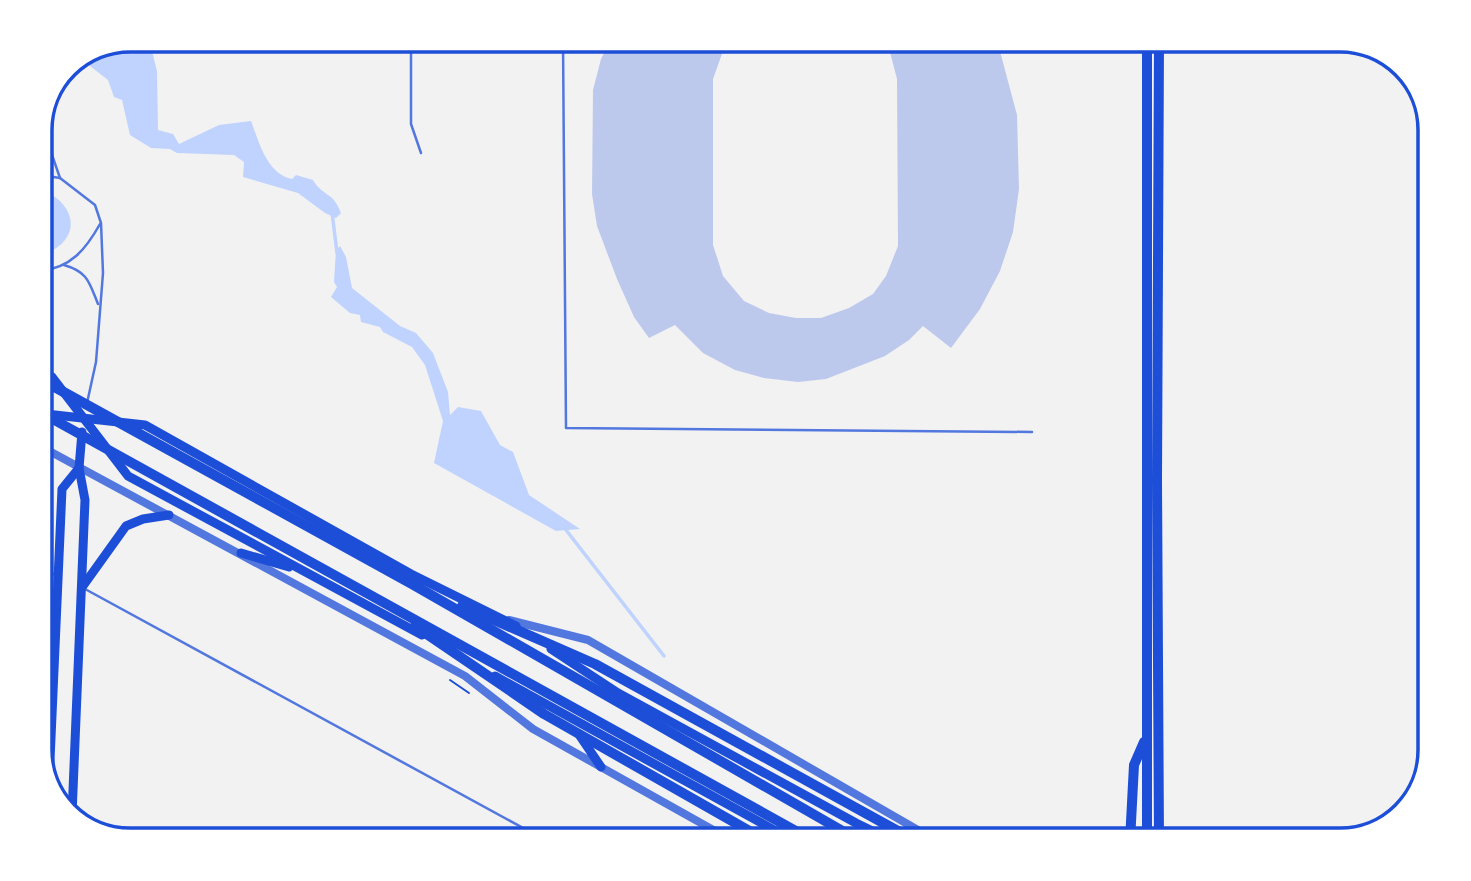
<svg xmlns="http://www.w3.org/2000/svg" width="1471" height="881" font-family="Bitter,serif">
<rect width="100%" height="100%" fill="#f2f2f2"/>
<!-- water -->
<g fill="#bfd3fe">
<path d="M130 40 151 47 157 71 158 130 173 134 179 144 219 125 251 121C259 142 267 174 292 179L296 175 313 180C323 197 333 191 341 213L336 218 325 213 298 193 243 177 244 162 234 155 177 153 170 149 151 148 130 135 122 100 114 97 108 80 90 66 89 57Z"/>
<path d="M40 189C47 193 55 196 60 201 82 224 68 247 40 256Z"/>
<path d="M340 246 346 257 352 288 400 326 416 333 433 353 448 392 450 415 458 407 481 411 500 445 513 452 529 495 580 529 556 531 434 463 443 421 425 365 412 347 383 332 380 327 361 322 360 315 350 313 331 297 337 287 334 282 336 250Z"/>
</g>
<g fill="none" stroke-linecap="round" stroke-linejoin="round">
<!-- stream -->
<g stroke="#bfd3fe" stroke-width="3.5">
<path d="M332 212 337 253"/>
<path d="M566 530 664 656"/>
</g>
</g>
<!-- building -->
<path fill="#bdc9ec" d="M611 40H732L723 51 713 79V245L723 276 744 301 769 313 796 318H821L849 308 873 294 886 276 898 246 897 79 890 52 881 40H997L1017 115 1019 189 1013 232 1000 271 980 309 951 348 923 326 909 340 885 356 826 379 798 382 764 378 735 370 703 353 675 325 649 338 634 317 617 279 597 226 592 194 593 90 601 59Z"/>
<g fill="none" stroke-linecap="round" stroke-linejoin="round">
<!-- path -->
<path stroke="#1d4ed8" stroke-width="2" d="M450 680 469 693"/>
<!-- service -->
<g stroke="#5277de" stroke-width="2.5">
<path d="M411 40V124L421 153"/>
<path d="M563 40 566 428 1032 432"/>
<path d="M48 108 52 155 60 178"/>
<path d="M40 175 60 178 95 205 101 223 103 273 96 362 87 403"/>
<path d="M64 265C88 272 89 282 98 304"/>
<path d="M40 271C71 268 86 249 100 224"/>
<path d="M40 565 55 575"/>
<path d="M85 589 547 841"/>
</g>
<!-- tertiary -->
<g stroke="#5277de" stroke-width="8">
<path d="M40 446 465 676 533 729 733 841"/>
<path d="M509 620 588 640 937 841"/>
</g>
<!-- secondary -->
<g stroke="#1d4ed8" stroke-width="9">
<path d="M40 370 52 377 128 476 422 635"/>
<path d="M46 414 145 425 411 574 516 626"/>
<path d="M241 553 289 567"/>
<path d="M83 586 126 526 143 519 169 515"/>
<path d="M551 649 618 693 856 823 893 841"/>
<path d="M495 676 794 841"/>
<path d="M580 736 601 767"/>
<path d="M49 783 62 489 79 468"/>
<path d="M72 815 85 500 79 468 82 432"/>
</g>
<!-- primary -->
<g stroke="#1d4ed8" stroke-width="10">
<path d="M1147 40V841"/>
<path d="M1130 841 1134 765 1144 742"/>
<path d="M1159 841 1157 480 1159 40"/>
</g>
<!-- trunk -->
<g stroke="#1d4ed8" stroke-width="10">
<path d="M40 379 412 584 860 841"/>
<path d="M40 412 814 841"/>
<path d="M462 606 595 664 916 841"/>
<path d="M415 626 544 714 767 841"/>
</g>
</g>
<!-- crop -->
<path d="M0 0H1471V881H0ZM130 52H1340A78 78 0 0 1 1418 130V750A78 78 0 0 1 1340 828H130A78 78 0 0 1 52 750V130A78 78 0 0 1 130 52Z" fill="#fff" fill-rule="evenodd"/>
<path fill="none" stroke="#1d4ed8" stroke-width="3.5" d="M130 52H1340A78 78 0 0 1 1418 130V750A78 78 0 0 1 1340 828H130A78 78 0 0 1 52 750V130A78 78 0 0 1 130 52Z"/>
</svg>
